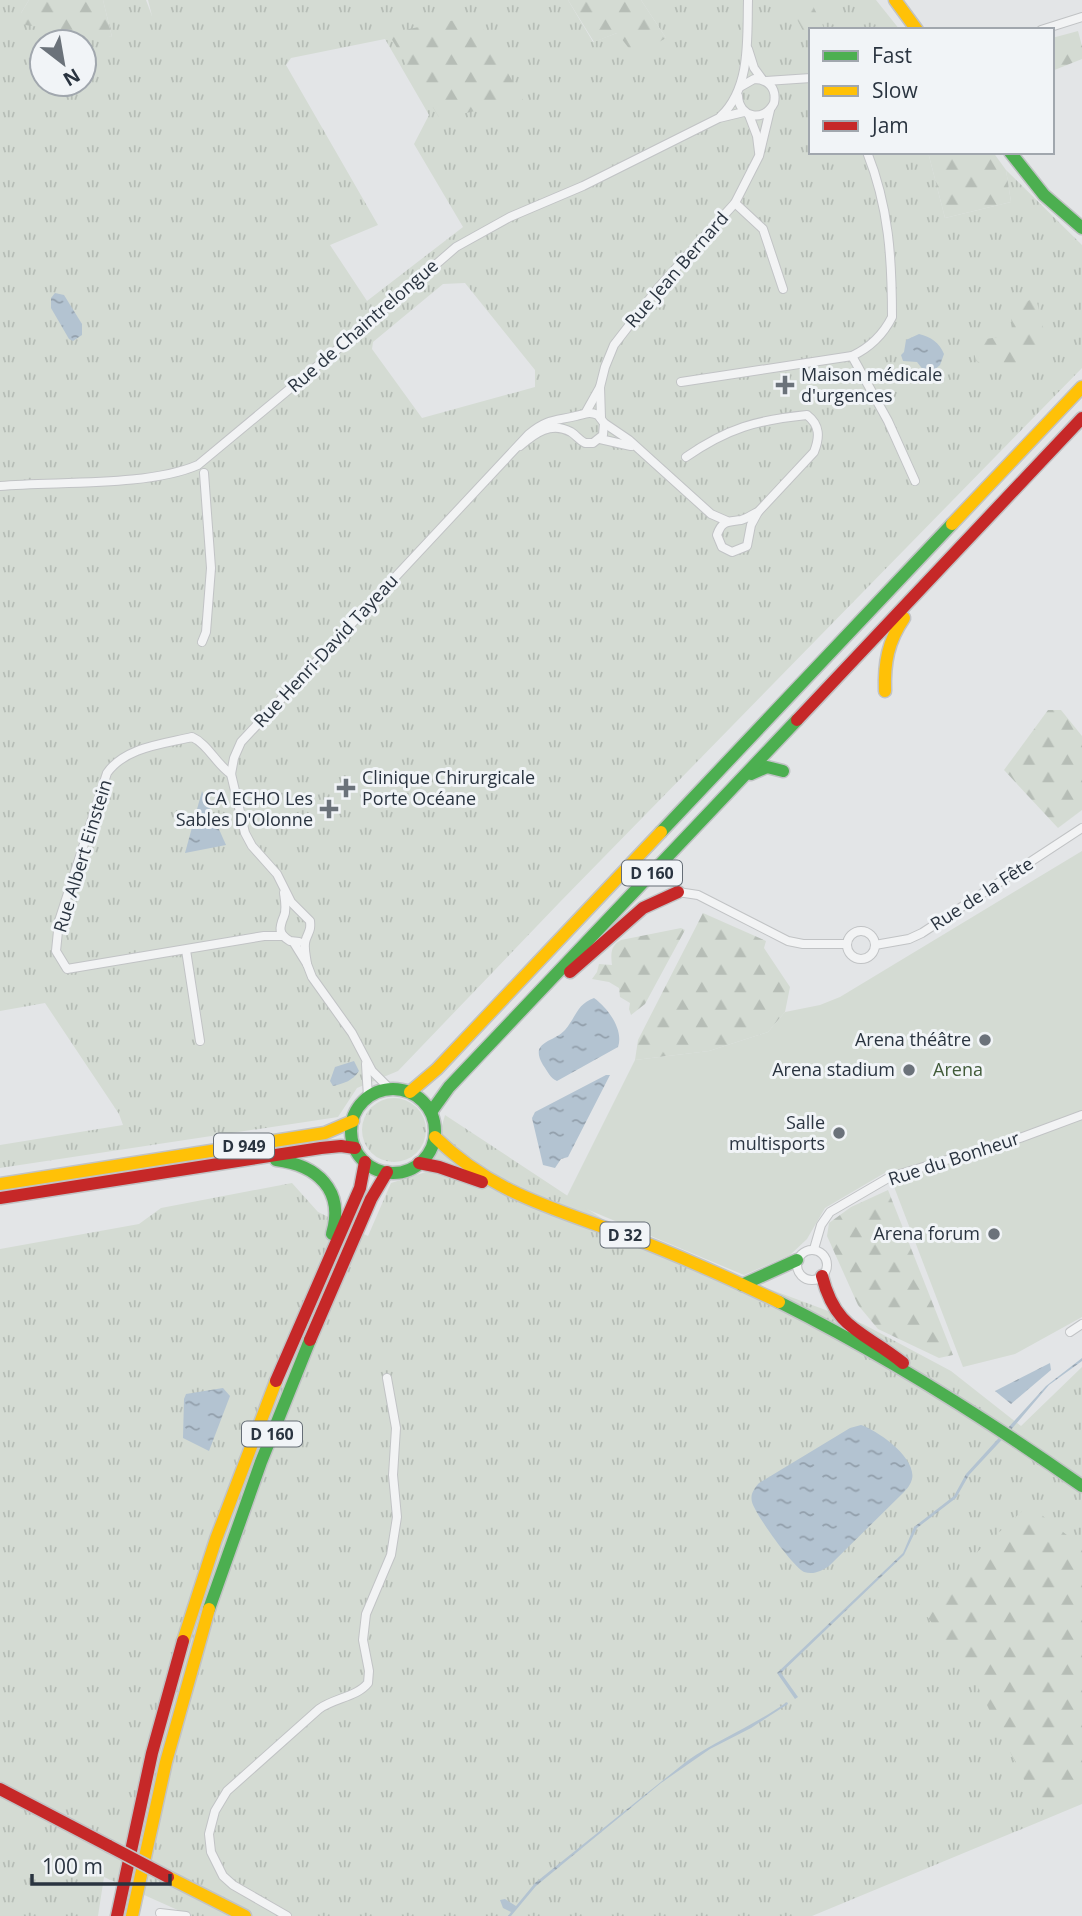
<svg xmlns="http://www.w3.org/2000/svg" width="1082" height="1916" font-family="'Open Sans',sans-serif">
<defs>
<pattern id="grass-tufts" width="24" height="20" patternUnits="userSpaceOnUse" patternTransform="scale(1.75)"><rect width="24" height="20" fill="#d4dbd3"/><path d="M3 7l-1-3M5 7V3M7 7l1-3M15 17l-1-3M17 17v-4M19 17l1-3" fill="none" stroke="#b6bdb6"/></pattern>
<pattern id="forest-firs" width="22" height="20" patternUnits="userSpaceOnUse" patternTransform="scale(1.75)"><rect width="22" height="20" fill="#d4dbd3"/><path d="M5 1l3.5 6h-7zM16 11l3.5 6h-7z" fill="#b6bdb6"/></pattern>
<pattern id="water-ripples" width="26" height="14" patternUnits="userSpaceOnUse" patternTransform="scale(1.75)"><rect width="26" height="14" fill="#b3c3d1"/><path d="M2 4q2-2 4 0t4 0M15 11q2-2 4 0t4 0" fill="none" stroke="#929fab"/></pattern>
</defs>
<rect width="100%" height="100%" fill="#e3e5e7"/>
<!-- grass -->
<g fill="url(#grass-tufts)" fill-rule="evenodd">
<path d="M0 0H29L21 13 112 37 103 0H146L152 16 148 0H568L593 42 617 33 666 38 641 0H876L900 30H811V152H928L945 218 1011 202 1006 170 1082 245V368L559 903 398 1071 357 1088 338 1117 0 1168V1145L123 1125 119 1114 45 1003 0 1011ZM385 39 429 115 414 144 463 227 367 301 330 245 378 225 286 65 291 58ZM42 42H84V84H42ZM465 283 535 370V387L422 418 372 349 373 342 443 284Z"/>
<circle cx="394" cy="1130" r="32"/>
<path d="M445 1115 630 1237 863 1324 951 1371 1021 1426 1082 1367V1804L812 1916H191L104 1877 98 1916H0V1249L139 1224 161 1208 292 1183 318 1212 368 1236 391 1183 429 1171Z"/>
</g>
<!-- forest -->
<g fill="url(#forest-firs)">
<path d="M29 0H103L112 37 25 25 21 13Z"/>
<path d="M568 0H641L666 38 635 56 617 33 594 42Z"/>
<path d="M787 0H810L825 30H811V46Z"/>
<path d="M476 16 523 100 440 119 388 33Z"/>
<path d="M1078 31 1082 46V59L1052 71V38Z"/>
<path d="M928 152H993L1006 170 1011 202 945 218Z"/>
<path d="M1031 299 1037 302 1048 348 1009 373 976 361 973 348 979 340 1012 335 1011 312Z"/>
<path d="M1048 710H1061L1082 736V810L1058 828 1004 770Z"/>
<path d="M703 913 766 941 764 948 790 987 785 1012 768 1032 709 1051 635 1060 638 1040Z"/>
<path d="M681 928 685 930 645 1004 631 1015 629 1009 630 1003 620 997 619 988 609 982 592 979 597 972 599 964 612 965C611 954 610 946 621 940Z"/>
<path d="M888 1190 953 1355 939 1358 878 1329 858 1305 827 1236 829 1223 851 1207Z"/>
<path d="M1029 1505 1082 1547V1793L1039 1810 979 1689 919 1605Z"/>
</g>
<!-- park -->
<path fill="#d4dbd3" d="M1082 851V1317L1015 1354 963 1367 888 1171 825 1208 807 1239 790 1255 744 1275 565 1200 635 1060 709 1051 768 1032 785 1012 820 1005 840 997Z"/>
<!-- water -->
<g fill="url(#water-ripples)">
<path d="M55 293 64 295 82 324V335L73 341 69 339 51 308V298Z"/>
<path d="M919 334C931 337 939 342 944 354L940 365 932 372 924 371 917 362 903 361 901 355 904 352 906 340Z"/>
<path d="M202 791 226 845 185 853Z"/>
<path d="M594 998C608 1008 624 1030 618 1047L557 1081C550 1078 548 1072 543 1065 529 1041 553 1043 565 1030 576 1017 577 1004 594 998Z"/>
<path d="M354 1061 359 1071C352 1081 345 1083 333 1086L330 1081 335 1067Z"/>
<path d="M606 1075H610L568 1157 561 1159 555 1168 543 1165 532 1118 535 1112Z"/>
<path d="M1082 1358V1361L1049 1385 1010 1431 969 1475 956 1498 917 1528 904 1555 781 1673 798 1697 795 1699 777 1673 903 1553 914 1527 954 1496 966 1474 1046 1386Z"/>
<path d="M1050 1363 1051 1370 1011 1404 995 1391Z"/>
<path d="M223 1388 230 1396 209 1451 183 1438 184 1399 186 1394Z"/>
<path d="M861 1425C877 1430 917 1458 912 1479 911 1484 907 1489 903 1493L829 1566C821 1571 814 1575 804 1572 793 1567 755 1514 752 1502 750 1494 754 1489 759 1483L850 1428Z"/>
<path d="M787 1702 788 1704 751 1728 710 1749 661 1783 536 1886 511 1916H508L511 1912 503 1908 500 1900 505 1899 516 1906 535 1883 687 1761C719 1739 755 1725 787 1702Z"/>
</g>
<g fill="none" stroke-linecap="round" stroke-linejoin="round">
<!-- street casing -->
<g stroke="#c1c3c5" stroke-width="10">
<g id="street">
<path d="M1041 30 1082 17"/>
<path d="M748 49 754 68 762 79"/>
<path d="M766 81 811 78"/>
<path d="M738 96C739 118 764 123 774 103 777 88 768 79 754 79L740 87"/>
<path d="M749 115 757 136 759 152"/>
<path d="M721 116C751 87 747 39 748 0"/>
<path d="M735 203 763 229 783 289"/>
<path d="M852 356 888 421 915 481"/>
<path d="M681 382 852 356C871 347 883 335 892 317 892 259 889 207 867 152"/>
<path d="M586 412 600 387"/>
<path d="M601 418 600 387 605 367 614 345 658 288 735 203 759 156 770 110"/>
<path d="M604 423 629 440 711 514 727 521"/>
<path d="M600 439 631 446"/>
<path d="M686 457C728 428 757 420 807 415 820 425 820 437 814 452L758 512"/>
<path d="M0 486C57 481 147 487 198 465L357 333 456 247 510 217 583 186 719 118 744 112"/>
<path d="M758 512 751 525 747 546 732 552 722 547 717 535C722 520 728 522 741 520 746 519 753 514 758 512Z"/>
<path d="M202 642 206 632 211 568 204 473"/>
<path d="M231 774C216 764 208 744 192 737 164 744 125 747 107 773L59 921 56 951 67 969 264 936H283"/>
<path d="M678 892 698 895 788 941 803 944H847"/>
<path d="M284 893C285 900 287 909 284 916 279 928 278 934 290 941L299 942"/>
<circle cx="861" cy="945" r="14"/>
<path d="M294 943 307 964 312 977 352 1033 372 1071 390 1089"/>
<path d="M875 945 909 939 922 933 1082 828"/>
<path d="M186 950 200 1041"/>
<path d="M307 964C306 956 303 946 306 939 309 931 311 930 310 921L291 902 277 874 252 846 245 833 231 774 234 758 241 742 529 434C547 419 555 421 576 416 585 414 589 411 598 415L604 423 603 435 593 443H585C579 440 576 435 571 432 551 421 535 433 520 446"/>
<path d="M366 1064 368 1097"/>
<path d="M814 1249 821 1225 830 1212 890 1177 1020 1138 1082 1115"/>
<circle cx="812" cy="1265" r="15"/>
<path d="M1070 1332 1082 1324"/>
<path d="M160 1913 186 1916"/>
<path d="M287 1916 233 1885 223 1876 211 1852 209 1834 215 1811 227 1791 319 1709C334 1698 357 1697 368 1683L369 1671 363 1640 366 1614 391 1555 397 1517 393 1475 396 1428 387 1378"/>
</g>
</g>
<!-- fast casing -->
<g stroke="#c1c3c5" stroke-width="15">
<g id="fast">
<path d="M1010 152 1044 195 1082 228"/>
<path d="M751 774 767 767 783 771"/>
<path d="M661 832 952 524"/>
<circle cx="393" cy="1131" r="42"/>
<path d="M431 1112 449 1087 797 720"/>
<path d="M276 1160C317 1165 345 1190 332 1234"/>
<path d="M742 1285 797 1260"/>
<path d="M779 1302C885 1355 985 1418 1082 1486"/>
<path d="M209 1609 261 1462 310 1340"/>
</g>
</g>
<!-- slow casing -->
<g stroke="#c1c3c5" stroke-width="15">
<g id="slow">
<path d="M895 0 917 30"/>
<path d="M952 524 1082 387"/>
<path d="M885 691C884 663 888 641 904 618"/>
<path d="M410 1092 437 1069 661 832"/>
<path d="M435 1137C494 1195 557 1209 633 1238 682 1257 731 1279 779 1302"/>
<path d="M0 1184 325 1133 353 1121"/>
<path d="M183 1641 216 1539 276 1381"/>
<path d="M168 1877 245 1916"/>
<path d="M132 1916 166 1762 209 1609"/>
</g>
</g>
<!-- jam casing -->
<g stroke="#c1c3c5" stroke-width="15">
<g id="jam">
<path d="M797 720 1082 418"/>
<path d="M570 972 643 908 678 892"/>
<path d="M419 1163 439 1167 482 1182"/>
<path d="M0 1198 321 1148 341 1146 355 1148"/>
<path d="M822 1276C836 1331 864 1331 903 1363"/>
<path d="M310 1340 371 1199 387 1172"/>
<path d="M276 1381 360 1188 365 1162"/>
<path d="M0 1789 109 1846"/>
<path d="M117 1916 152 1753 183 1641"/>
</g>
</g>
<!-- street -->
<use href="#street" stroke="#f2f3f4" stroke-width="8"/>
<!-- fast -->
<use href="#fast" stroke="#4caf50" stroke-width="12"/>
<!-- slow -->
<use href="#slow" stroke="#ffc107" stroke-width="12"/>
<!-- jam -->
<use href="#jam" stroke="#c62828" stroke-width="12"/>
<!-- jam-bridge casing -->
<g stroke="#c1c3c5" stroke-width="15" stroke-linecap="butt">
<path id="jam-bridge" d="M109 1846 168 1877"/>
</g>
<!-- jam-bridge -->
<use href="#jam-bridge" stroke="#c62828" stroke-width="12"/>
</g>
<!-- markers -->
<g fill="#6b727a" stroke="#f1f4f7" stroke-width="2.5">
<path d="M781.5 374.5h7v7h7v7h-7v7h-7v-7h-7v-7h7z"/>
<path d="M342.5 777.5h7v7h7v7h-7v7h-7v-7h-7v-7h7z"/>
<path d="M325.5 798.5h7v7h7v7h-7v7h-7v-7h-7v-7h7z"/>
<circle cx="985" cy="1040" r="7"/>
<circle cx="909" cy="1070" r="7"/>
<circle cx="839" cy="1133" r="7"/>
<circle cx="994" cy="1234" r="7"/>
</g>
<g text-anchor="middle" stroke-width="6" stroke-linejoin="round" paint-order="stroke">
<!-- shield labels -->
<g fill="#f1f4f7" stroke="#666e77" stroke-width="2">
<rect x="622" y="860.5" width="60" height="25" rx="5"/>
<rect x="214" y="1133.5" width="60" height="25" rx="5"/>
<rect x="600.5" y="1222.5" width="49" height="25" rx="5"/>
<rect x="242" y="1421.5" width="60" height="25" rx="5"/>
</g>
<g font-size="16" font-weight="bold" fill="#2a3440">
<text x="652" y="879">D 160</text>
<text x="244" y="1152">D 949</text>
<text x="625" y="1241">D 32</text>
<text x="272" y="1440">D 160</text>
</g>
<!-- street labels -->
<g font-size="18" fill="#2a3440" stroke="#f1f4f7">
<text transform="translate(677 270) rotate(-49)" y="6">Rue Jean Bernard</text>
<text transform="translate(363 326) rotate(-41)" y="6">Rue de Chaintrelongue</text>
<text transform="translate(326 651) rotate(-47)" y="6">Rue Henri-David Tayeau</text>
<text transform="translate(83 856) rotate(-73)" y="6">Rue Albert Einstein</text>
<text transform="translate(982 894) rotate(-33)" y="6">Rue de la Fête</text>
<text transform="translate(954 1159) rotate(-18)" y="6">Rue du Bonheur</text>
</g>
<!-- poi labels -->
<g font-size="18" fill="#2a3440" stroke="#f1f4f7" text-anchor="end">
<text x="801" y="381" text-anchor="start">Maison médicale<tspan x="801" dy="21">d'urgences</tspan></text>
<text x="362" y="784" text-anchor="start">Clinique Chirurgicale<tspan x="362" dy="21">Porte Océane</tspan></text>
<text x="313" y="805">CA ECHO Les<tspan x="313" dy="21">Sables D'Olonne</tspan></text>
<text x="971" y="1046">Arena théâtre</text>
<text x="895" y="1076">Arena stadium</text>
<text x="825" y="1129">Salle<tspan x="825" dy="21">multisports</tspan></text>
<text x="980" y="1240">Arena forum</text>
</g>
<!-- park labels -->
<g font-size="18" fill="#415b39" stroke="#f1f4f7">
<text x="958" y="1076">Arena</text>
</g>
</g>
<!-- legend -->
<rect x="809" y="28" width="245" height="126" fill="#f1f4f7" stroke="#a1a7ae" stroke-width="2"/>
<rect x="823" y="51" width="35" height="10" fill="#4caf50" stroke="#a1a7ae" stroke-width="2"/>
<text x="872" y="63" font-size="21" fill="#2a3440">Fast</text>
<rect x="823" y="86" width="35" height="10" fill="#ffc107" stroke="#a1a7ae" stroke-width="2"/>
<text x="872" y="98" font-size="21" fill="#2a3440">Slow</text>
<rect x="823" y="121" width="35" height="10" fill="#c62828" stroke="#a1a7ae" stroke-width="2"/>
<text x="872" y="133" font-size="21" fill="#2a3440">Jam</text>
<!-- north arrow -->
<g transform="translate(63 63) rotate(149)"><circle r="33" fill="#f1f4f7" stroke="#a1a7ae" stroke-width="2"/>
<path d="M0-5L12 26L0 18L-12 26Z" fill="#6b727a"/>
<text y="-10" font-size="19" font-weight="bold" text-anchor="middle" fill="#2a3440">N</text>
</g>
<!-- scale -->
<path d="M32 1874v10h138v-10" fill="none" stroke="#2a3440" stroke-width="3.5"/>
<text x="42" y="1874" font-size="21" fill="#2a3440" stroke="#f1f4f7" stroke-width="5" paint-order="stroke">100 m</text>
</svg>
